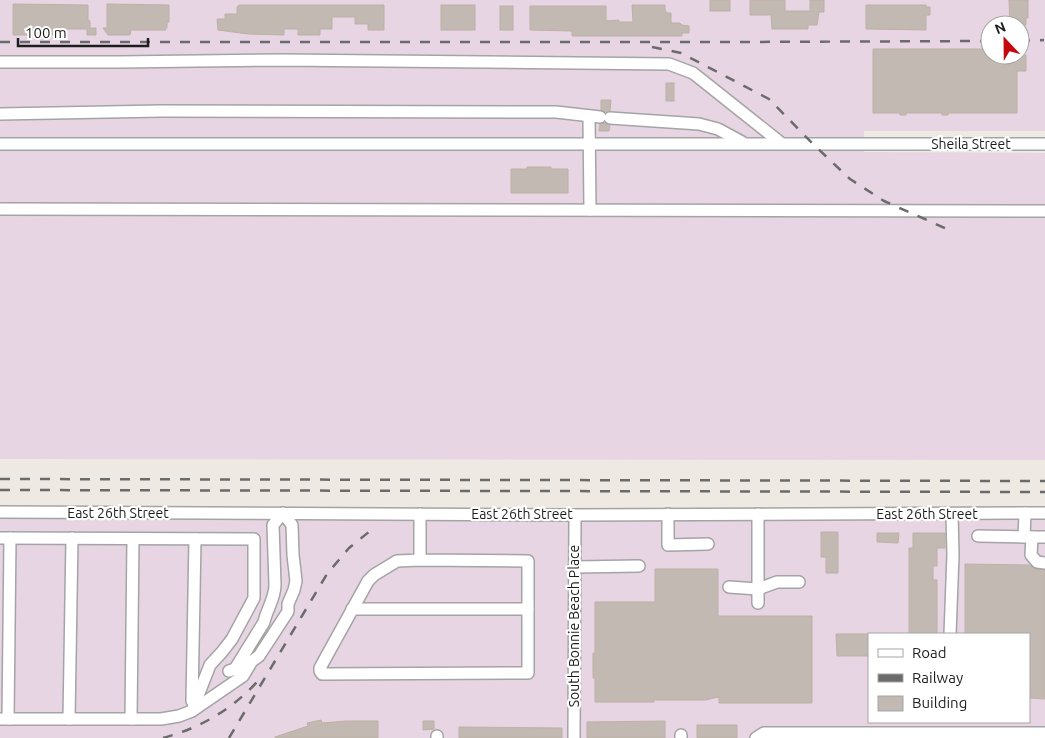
<svg xmlns="http://www.w3.org/2000/svg" width="1045" height="738" font-family="Ubuntu,sans-serif">
<rect width="100%" height="100%" fill="#eeeae3"/>
<!-- industrial -->
<g fill="#e7d5e4" fill-rule="evenodd">
<path d="M0 0H1045V131H864V152L1045 153V460L0 459ZM990 25H1020V55H990Z"/>
<path d="M1045 508V738H0V510ZM869 634H1029V722H869Z"/>
</g>
<!-- building -->
<g fill="#c2b9b3" stroke="#bfb0a6">
<rect x="710" y="0" width="20" height="11"/>
<path d="M750 0H785V11H810V0H824V12H819L817 25H808V29H772L771 15H750Z"/>
<path d="M1009 0H1028V18H1026V25H1010Z"/>
<path d="M13 4 88 5V20L90 21V28H96V35H87V29H55V35H13Z"/>
<path d="M107 4 169 5V22H167V28H165L166 30H131L130 35H108L103 28H107Z"/>
<path d="M239 5H384V30H368V24H355V17H332V29H320V35H298V29H284V35L248 34 218 30 217 19H225V14H237V7Z"/>
<rect x="441" y="5" width="34" height="25"/>
<path d="M632 5H665V11H666L667 13H671V23H680L682 25 689 26V33H682V36H572V31L530 30V6H606V21L619 20V22H633Z"/>
<path d="M866 5H926V7H930V15H926V30L866 29Z"/>
<rect x="500" y="6" width="13" height="24"/>
<path d="M873 49H990V55H1026V71H1017V113H948V115H942V113H906V115H900V113H873Z"/>
<rect x="666" y="83" width="8" height="18"/>
<path d="M601 100H611L610 111 606 112 601 110Z"/>
<path d="M604 123 610 125 609 131H599L600 124Z"/>
<path d="M527 167H551V169H568V193H511V169H527Z"/>
<path d="M821 532H838V573H826V557H821Z"/>
<path d="M877 533H899L898 543 877 542Z"/>
<path d="M913 533H945V548H937V566H933V580H937V634H909V548H913Z"/>
<path d="M965 564 1029 565 1035 569 1045 570V699L1029 698V634H965Z"/>
<path d="M655 569H718V616H812V703H719V697L705 700H654V702H595V678H593V653H595V602H655Z"/>
<path d="M836 634H869V656H837Z"/>
<path d="M321 720 322 723 346 721H378V738H275V737L308 726 307 723Z"/>
<path d="M423 721H434V729L423 730Z"/>
<path d="M665 721V738H587V722Z"/>
<rect x="697" y="725" width="40" height="13"/>
<path d="M459 727 562 728V738H459Z"/>
</g>
<g fill="none" stroke-linecap="round" stroke-linejoin="round">
<!-- minor casing -->
<g stroke="#a4a4a4" stroke-width="14">
<g id="minor">
<path d="M0 62H120L281 60 669 64 693 73 781 143"/>
<path d="M0 114 161 111 556 112 600 117"/>
<path d="M589 116 590 210"/>
<path d="M610 118 699 124 718 129 742 142"/>
<path d="M0 144H1045"/>
<path d="M0 209 1045 211"/>
<path d="M0 512 575 515 1045 513"/>
<path d="M668 514V545L708 544"/>
<path d="M758 514V603"/>
<path d="M978 536 1024 537 1025 513"/>
<path d="M1026 537H1045"/>
<path d="M1032 537 1031 555 1037 562 1045 563"/>
<path d="M0 538 254 539V598L232 639 222 652 210 665 192 711"/>
<path d="M420 560 397 561 374 575 368 581 320 668V671L322 674 528 673V561L420 560V514"/>
<path d="M574 567 639 566"/>
<path d="M729 587 758 589 777 582H799"/>
<path d="M352 609H528"/>
<path d="M950 634 953 555 952 514"/>
<path d="M192 701 195 539"/>
<path d="M0 719H161L179 716 192 711 243 676 252 661 259 656 287 613 288 611V604L294 590 296 581 293 555 292 525 283 513 273 525 275 585C275 598 267 609 264 622L235 669 229 671"/>
<path d="M8 719 10 538"/>
<path d="M69 719 72 538"/>
<path d="M131 719 133 539"/>
<path d="M681 735V738"/>
<path d="M437 738V736"/>
<path d="M574 738 575 515"/>
<path d="M756 738 764 733H1045"/>
</g>
</g>
<!-- minor -->
<use href="#minor" stroke="#fff" stroke-width="11"/>
<!-- rail -->
<g stroke="#6b6b6b" stroke-width="2.5" stroke-dasharray="10 10" stroke-linecap="butt">
<path d="M1020 41 1044 40"/>
<path d="M0 42H734L990 41"/>
<path d="M652 47 681 53 769 99 813 144 850 179 884 201 947 229"/>
<path d="M0 479 1045 481"/>
<path d="M0 490 1045 492"/>
<path d="M163 738C200 728 231 710 257 682"/>
<path d="M229 738 327 574 349 548 375 527"/>
</g>
</g>
<g text-anchor="middle" stroke-width="4.5" stroke-linejoin="round" paint-order="stroke">
<!-- street labels -->
<g font-size="14" fill="#1d1d1d" stroke="#fff">
<text x="971" y="149">Sheila Street</text>
<text x="118" y="518">East 26th Street</text>
<text x="522" y="519">East 26th Street</text>
<text x="927" y="519">East 26th Street</text>
<text transform="translate(574 626) rotate(-90)" y="5">South Bonnie Beach Place</text>
</g>
</g>
<!-- legend -->
<rect x="868" y="633" width="162" height="90" fill="#ffffff" stroke="#a5a5a5"/>
<rect x="878" y="649" width="25" height="8" fill="#ffffff" stroke="#a5a5a5"/>
<text x="912" y="658" font-size="15" fill="#1d1d1d">Road</text>
<rect x="878" y="674" width="25" height="8" fill="#6b6b6b" stroke="#a5a5a5"/>
<text x="912" y="683" font-size="15" fill="#1d1d1d">Railway</text>
<rect x="878" y="696" width="25" height="15" fill="#c2b9b3" stroke="#a5a5a5"/>
<text x="912" y="708" font-size="15" fill="#1d1d1d">Building</text>
<!-- north arrow -->
<g transform="translate(1005 40) rotate(338)"><circle r="24" fill="#ffffff" stroke="#a5a5a5"/>
<path d="M0-4L9 19L0 12L-9 19Z" fill="#c4060d"/>
<text y="-8" font-size="14" font-weight="bold" text-anchor="middle" fill="#1d1d1d">N</text>
</g>
<!-- scale -->
<path d="M18 38v8h130v-8" fill="none" stroke="#1d1d1d" stroke-width="2.5"/>
<text x="25" y="38" font-size="15" fill="#1d1d1d" stroke="#ffffff" stroke-width="4" paint-order="stroke">100 m</text>
</svg>
